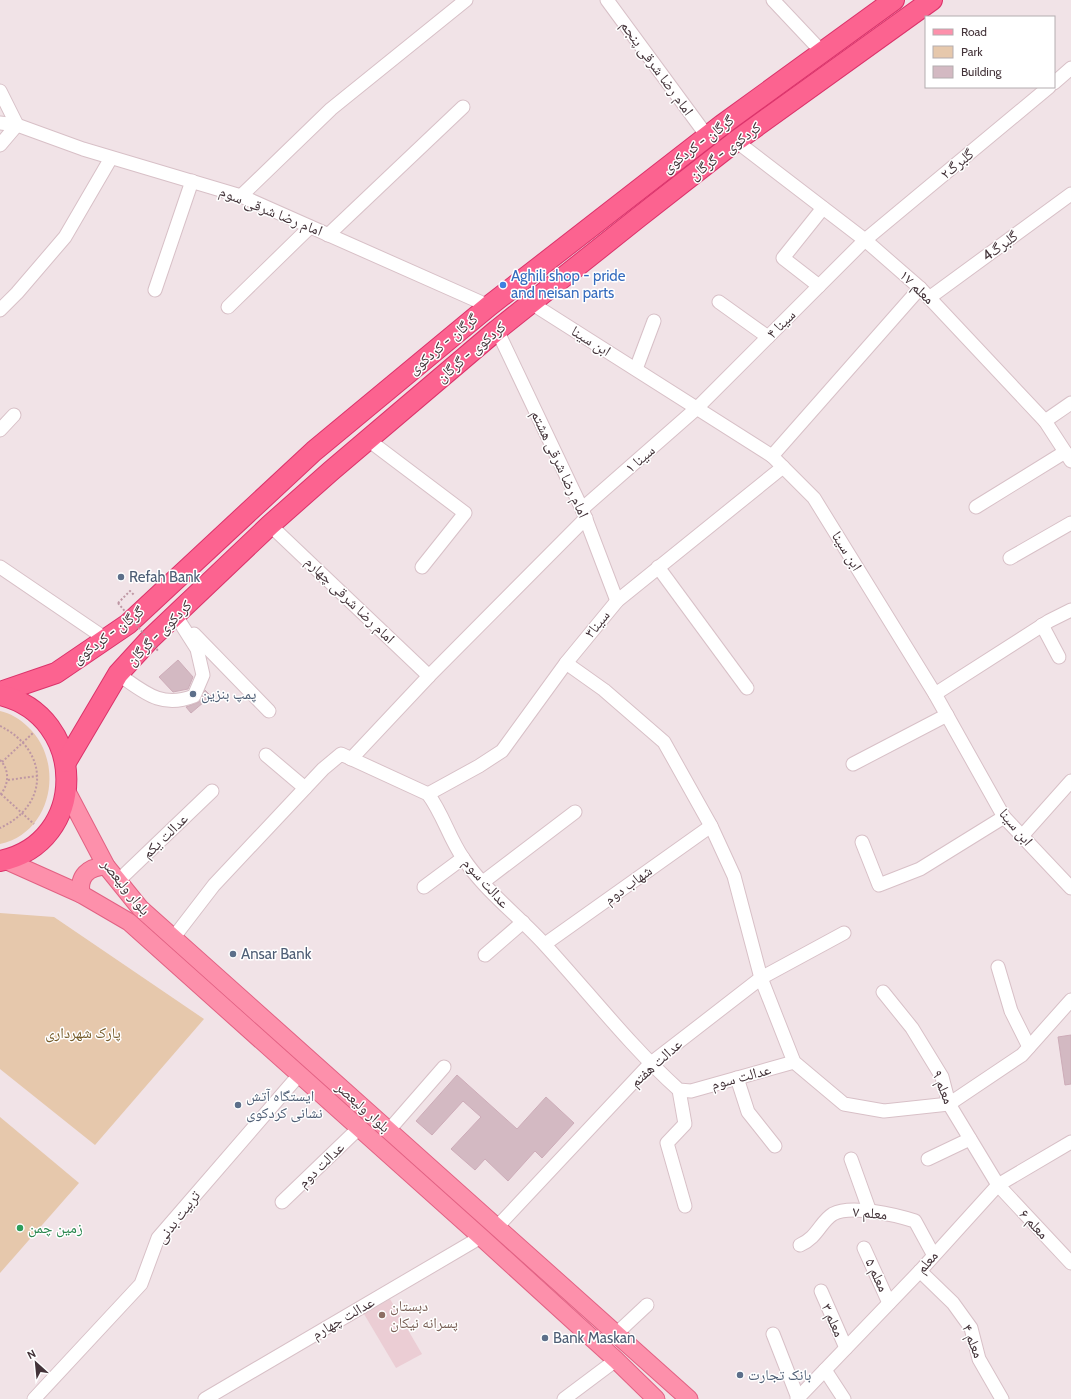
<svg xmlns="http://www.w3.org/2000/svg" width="1071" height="1399" font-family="Cabin,'Noto Naskh Arabic',sans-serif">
<rect width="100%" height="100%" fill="#f1e3e7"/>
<!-- education -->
<path fill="#ebcdd4" d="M390 1299 422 1354 396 1368 364 1314Z"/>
<!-- green -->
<g fill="#e6c8ac">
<path d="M0 711C10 713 20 719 27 726 65 760 54 832 0 844Z"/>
<path d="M0 913 54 917 204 1019 95 1145 0 1069Z"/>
<path d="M0 1117 79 1183 0 1273Z"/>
</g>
<!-- building -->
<g fill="#d3b9c2" stroke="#cdacb8">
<path d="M178 660 193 677 188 689 173 692 159 677Z"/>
<path d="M205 690 211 696 191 713 186 707 199 702Z"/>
<path d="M1071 1035V1084L1065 1085 1058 1037Z"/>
<path d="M457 1075 517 1129 546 1097 574 1123 542 1158 535 1151 508 1181 485 1159 475 1170 451 1149 481 1117 463 1101 432 1135 416 1121Z"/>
</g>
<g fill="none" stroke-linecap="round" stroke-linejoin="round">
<!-- minor casing -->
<g stroke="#d8c0c7" stroke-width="15">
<g id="minor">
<path d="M607 0 707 136"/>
<path d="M773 0 822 52"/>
<path d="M1054 83 1071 68"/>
<path d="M0 91 17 125 0 145"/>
<path d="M0 123 17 125 83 149 241 196 489 306"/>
<path d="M736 141 865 240 920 288 1045 421 1071 461"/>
<path d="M241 196 331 109 466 0"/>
<path d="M328 235 463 107"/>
<path d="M819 286 783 258 823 208"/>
<path d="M155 290 192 181"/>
<path d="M929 298 1071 194"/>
<path d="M719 302 768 337"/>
<path d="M531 303 772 456 814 498 935 694 1004 817 1071 888"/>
<path d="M228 307 310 227"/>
<path d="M0 310 17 293 65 237 111 158"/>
<path d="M497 330 582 509 617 601"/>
<path d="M636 369 654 321"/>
<path d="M1045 421 1071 403"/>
<path d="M0 430 14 415"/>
<path d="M367 439 465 513 422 567"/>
<path d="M772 456 920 288"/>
<path d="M976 507 1065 452"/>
<path d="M582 509 697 408 865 240 1049 87"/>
<path d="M270 525 429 676"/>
<path d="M1010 558 1071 523"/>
<path d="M0 567 106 639"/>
<path d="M658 567 747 688"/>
<path d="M1042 625 1059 657"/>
<path d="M194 634 269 711"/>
<path d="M566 663 604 690 664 742 711 826 734 876 761 978 794 1062 844 1104 884 1111 949 1104 1022 1055 1071 1000"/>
<path d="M118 674C144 692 161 709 194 696L203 675 197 649 176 616"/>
<path d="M935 694 1049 621 1071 610"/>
<path d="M266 755 305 788"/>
<path d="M351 759 429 676 586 518"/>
<path d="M853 764 947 715"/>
<path d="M428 794 479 766 502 751 566 663 617 601 783 467"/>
<path d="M1022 836 1071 781"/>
<path d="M862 842 879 885 920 869 1004 817"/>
<path d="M118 881 212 791"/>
<path d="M483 882 575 812"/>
<path d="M424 887 463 858"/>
<path d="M174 937 214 885 323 769 341 754 428 794C443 814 449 838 463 858 485 891 519 916 546 946 590 994 630 1046 679 1090L691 1091 794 1062"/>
<path d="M545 944 711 826"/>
<path d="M485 955 523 922"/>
<path d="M998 967 1011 1011 1029 1047"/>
<path d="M883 992 912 1028 942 1077 949 1104 998 1185 1071 1263"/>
<path d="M737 1078 748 1112 775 1146"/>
<path d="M679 1090 685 1124 667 1143 685 1206"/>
<path d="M389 1130 444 1067"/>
<path d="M851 1159 870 1212"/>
<path d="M928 1159 970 1139"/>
<path d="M282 1202 359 1128"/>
<path d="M497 1227 650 1064 761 978 844 933"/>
<path d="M800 1245C818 1237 820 1222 833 1214 851 1204 896 1215 915 1221L933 1254"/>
<path d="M864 1248 889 1303"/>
<path d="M920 1271 953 1303 971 1328 979 1359 1002 1399"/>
<path d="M821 1291 846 1348"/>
<path d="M616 1334 647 1305"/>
<path d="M773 1334 798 1398"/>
<path d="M825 1370 844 1399"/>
<path d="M34 1399 141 1284 158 1238 299 1075"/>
<path d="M205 1399 481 1237"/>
<path d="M564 1399 616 1360"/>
<path d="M797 1399 920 1271 998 1185 1071 1142"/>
</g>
</g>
<!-- major casing -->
<g stroke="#e26183" stroke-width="19">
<g id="major">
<path d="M66 790 106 866 140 908 689 1399"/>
<path d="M5 860 81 894 129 922 481 1237 616 1360 656 1399"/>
<path d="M81 894C78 876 88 867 106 866"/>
</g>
</g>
<!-- highway casing -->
<g stroke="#db336b" stroke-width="22">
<g id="highway">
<path d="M0 692 56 673 128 624 314 451 489 306 722 125 894 0"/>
<path d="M0 695C88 716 89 843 0 861"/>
<path d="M66 762 118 674 150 639 270 525 331 471 497 330 639 217 736 141 932 0"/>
</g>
</g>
<!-- path -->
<g stroke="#be97a4" stroke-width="2" stroke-dasharray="2 2" stroke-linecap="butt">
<path d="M118 603 130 591 135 596"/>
<path d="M0 726C49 750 50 805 0 828"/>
<path d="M0 760C10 770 9 785 0 795"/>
<path d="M2 762 33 733"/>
<path d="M8 780 37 776"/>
<path d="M1 794 34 824"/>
</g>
<!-- minor -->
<use href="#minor" stroke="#fff" stroke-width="13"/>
<!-- major -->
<use href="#major" stroke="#fd90ab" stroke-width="17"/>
<!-- highway -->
<use href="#highway" stroke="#fc6390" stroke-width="20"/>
<!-- path-bridge -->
<path stroke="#be97a4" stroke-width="2" stroke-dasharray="2 2" stroke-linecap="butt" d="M118 603 159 652"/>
</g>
<!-- markers -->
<circle fill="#3f7fe0" stroke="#fff" stroke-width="1.5" cx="503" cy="285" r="4"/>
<g fill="#5c6f8a" stroke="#fff" stroke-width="1.5">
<circle cx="121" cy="577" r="4"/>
<circle cx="193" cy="694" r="4"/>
<circle cx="233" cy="954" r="4"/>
<circle cx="238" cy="1105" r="4"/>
<circle cx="545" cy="1338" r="4"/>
<circle cx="740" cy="1375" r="4"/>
</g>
<circle fill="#2e9e5b" stroke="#fff" stroke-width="1.5" cx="20" cy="1228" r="4"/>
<circle fill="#8d6e63" stroke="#fff" stroke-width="1.5" cx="382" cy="1315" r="4"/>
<g text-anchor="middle" stroke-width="3" stroke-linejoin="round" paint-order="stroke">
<!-- street labels -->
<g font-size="15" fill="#433339" stroke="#fff">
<text transform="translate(657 68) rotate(54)" y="5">امام رضا شرقی پنجم</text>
<text transform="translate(698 144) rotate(-37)" y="5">گرگان - کردکوی</text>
<text transform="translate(725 151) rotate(-37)" y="5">کردکوی - گرگان</text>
<text transform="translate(957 164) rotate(-40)" y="5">گلبرگ۲</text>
<text transform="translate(271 211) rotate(22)" y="5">امام رضا شرقی سوم</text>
<text transform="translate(1000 246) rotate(-36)" y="5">گلبرگ4</text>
<text transform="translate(917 287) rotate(44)" y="5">معلم ۱۷</text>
<text transform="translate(781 324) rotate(-45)" y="5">سینا ۴</text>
<text transform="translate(591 341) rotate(32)" y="5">ابن سینا</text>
<text transform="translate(443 344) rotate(-40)" y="5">گرگان - کردکوی</text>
<text transform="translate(471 352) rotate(-40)" y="5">کردکوی - گرگان</text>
<text transform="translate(640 459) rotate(-41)" y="5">سینا ۱</text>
<text transform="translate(560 464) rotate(65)" y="5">امام رضا شرقی هشتم</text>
<text transform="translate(847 551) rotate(58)" y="5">ابن سینا</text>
<text transform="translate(350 600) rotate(44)" y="5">امام رضا شرقی چهارم</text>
<text transform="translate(597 624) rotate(-51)" y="5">سینا۳</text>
<text transform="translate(159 633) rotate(-45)" y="5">کردکوی - گرگان</text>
<text transform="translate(108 635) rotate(-37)" y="5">گرگان - کردکوی</text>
<text transform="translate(1016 827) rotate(50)" y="5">ابن سینا</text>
<text transform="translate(165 836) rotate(-44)" y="5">عدالت یکم</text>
<text transform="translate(486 883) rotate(48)" y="5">عدالت سوم</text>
<text transform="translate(628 885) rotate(-36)" y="5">شهاب دوم</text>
<text transform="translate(126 887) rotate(51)" y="5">بلوار ولیعصر</text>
<text transform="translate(656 1063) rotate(-42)" y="5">عدالت هفتم</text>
<text transform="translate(741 1077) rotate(-15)" y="5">عدالت سوم</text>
<text transform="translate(943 1087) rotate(68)" y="5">معلم ۹</text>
<text transform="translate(363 1107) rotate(42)" y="5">بلوار ولیعصر</text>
<text transform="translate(321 1165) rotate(-44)" y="5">عدالت دوم</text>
<text transform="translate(870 1213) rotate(5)" y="5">معلم ۷</text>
<text transform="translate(178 1217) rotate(-52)" y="5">تربیت بدنی</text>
<text transform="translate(1034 1224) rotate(47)" y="5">معلم ۶</text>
<text transform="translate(927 1262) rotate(-49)" y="5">معلم</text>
<text transform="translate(877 1275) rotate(65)" y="5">معلم ۵</text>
<text transform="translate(343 1318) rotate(-30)" y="5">عدالت چهارم</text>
<text transform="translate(833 1320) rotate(66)" y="5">معلم ۳</text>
<text transform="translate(973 1341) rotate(68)" y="5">معلم ۴</text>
</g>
<!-- shop labels -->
<g font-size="15" fill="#366cbe" stroke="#fff" text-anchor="start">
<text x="511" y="281">Aghili shop - pride<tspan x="511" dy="17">and neisan parts</tspan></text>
</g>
<!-- service labels -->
<g font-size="15" fill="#4e5e75" stroke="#fff" text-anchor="start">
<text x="129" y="582">Refah Bank</text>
<text x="201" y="699">پمپ بنزین</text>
<text x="241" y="959">Ansar Bank</text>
<text x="246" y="1101">ایستگاه آتش<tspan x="246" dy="17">نشانی کردکوی</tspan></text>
<text x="553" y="1343">Bank Maskan</text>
<text x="748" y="1380">بانک تجارت</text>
</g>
<!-- park labels -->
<g font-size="15" fill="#745a28" stroke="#fff">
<text x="83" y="1038">پارک شهرداری</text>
</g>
<!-- leisure labels -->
<g font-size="15" fill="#27864d" stroke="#fff" text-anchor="start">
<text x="28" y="1233">زمین چمن</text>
</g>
<!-- education labels -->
<g font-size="15" fill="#785e54" stroke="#fff" text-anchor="start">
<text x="390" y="1311">دبستان<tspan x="390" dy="17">پسرانه نیکان</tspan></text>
</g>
</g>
<!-- legend -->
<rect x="925" y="16" width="130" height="72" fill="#ffffff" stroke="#b4adb0"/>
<rect x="933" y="29" width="20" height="6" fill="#fd90ab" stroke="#b4adb0"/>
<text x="961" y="36" font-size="12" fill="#433339">Road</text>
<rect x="933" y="46" width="20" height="12" fill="#e6c8ac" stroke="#b4adb0"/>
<text x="961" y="56" font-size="12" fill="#433339">Park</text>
<rect x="933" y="66" width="20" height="12" fill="#d3b9c2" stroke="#b4adb0"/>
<text x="961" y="76" font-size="12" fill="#433339">Building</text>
<!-- north arrow -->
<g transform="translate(36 1363) rotate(333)" stroke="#ffffff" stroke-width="3" paint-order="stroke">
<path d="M0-3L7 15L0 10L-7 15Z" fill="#433339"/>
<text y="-6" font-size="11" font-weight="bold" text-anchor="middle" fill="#433339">N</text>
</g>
</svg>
